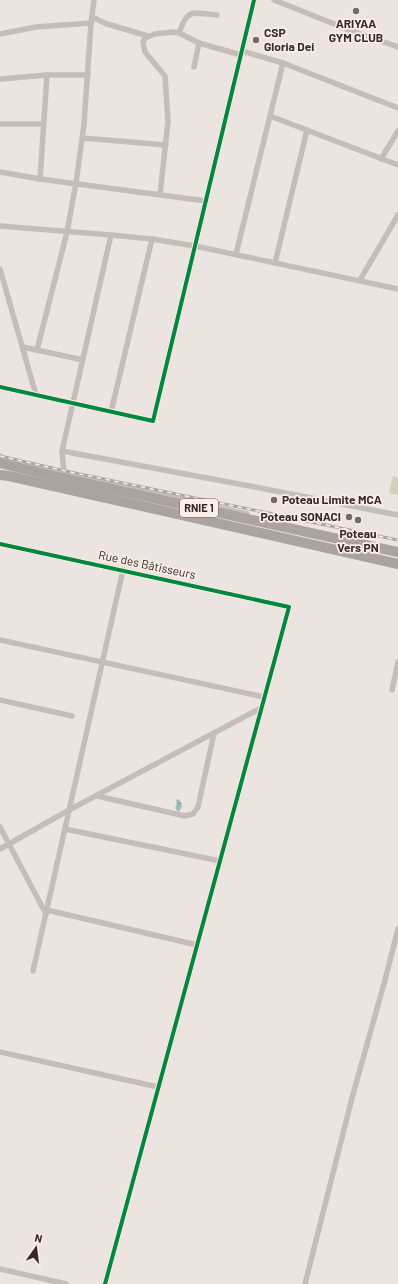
<svg xmlns="http://www.w3.org/2000/svg" width="398" height="1284" font-family="Barlow,sans-serif">
<defs>
<pattern id="water-waves" width="16" height="10" patternUnits="userSpaceOnUse"><rect width="16" height="10" fill="#9bc0ba"/><path d="M0 5q4-4 8 0t8 0" fill="none" stroke="#7f9c97"/></pattern>
</defs>
<rect width="100%" height="100%" fill="#ece4e0"/>
<!-- garden -->
<path fill="#d1d1ba" d="M393 476 398 478V495L389 493Z"/>
<!-- water -->
<path fill="url(#water-waves)" d="M178 799C183 803 183 808 178 812L175 808C177 806 177 803 176 800Z"/>
<g fill="none" stroke-linecap="round" stroke-linejoin="round">
<!-- street -->
<g stroke="#c5bdb9" stroke-width="5.5">
<path d="M274 0 352 31 398 47"/>
<path d="M92 17 107 24 148 36"/>
<path d="M179 33C188 7 192 13 217 15"/>
<path d="M0 34 36 27 91 23"/>
<path d="M242 51 283 63 398 108"/>
<path d="M194 67 199 43"/>
<path d="M0 79 47 75H88"/>
<path d="M270 116 398 165"/>
<path d="M0 124H43"/>
<path d="M83 138 166 145"/>
<path d="M381 159 398 131"/>
<path d="M0 172 40 179 206 201"/>
<path d="M40 179 47 75"/>
<path d="M160 194 168 122 165 76 145 52 143 42 145 38 155 34 172 32 179 33 199 43 241 55"/>
<path d="M0 226 111 235 152 239 195 246 398 289"/>
<path d="M236 254 283 63"/>
<path d="M275 263 307 130"/>
<path d="M0 269 36 395"/>
<path d="M360 280 398 215"/>
<path d="M23 347 83 360"/>
<path d="M37 350 67 232 76 183 84 124 91 23 94 0"/>
<path d="M0 387 153 421 254 0"/>
<path d="M111 412 152 239"/>
<path d="M62 451 255 487 398 515"/>
<path d="M0 456 3 458 23 464 247 514"/>
<path d="M64 473 62 451 111 235"/>
<path d="M0 544 289 607 105 1284"/>
<path d="M0 640 264 697"/>
<path d="M392 690 398 662"/>
<path d="M0 700 72 716"/>
<path d="M97 796 185 816 193 814 198 807 214 733"/>
<path d="M0 827 46 914"/>
<path d="M65 829 220 861"/>
<path d="M0 849 69 810 261 708"/>
<path d="M47 910 197 945"/>
<path d="M33 971 123 570"/>
<path d="M0 1052 158 1087"/>
<path d="M0 1269 66 1284"/>
<path d="M305 1284 352 1098 385 980 398 929"/>
</g>
<!-- highway -->
<g stroke="#aba39f" stroke-width="10">
<path d="M0 463 57 477 398 552"/>
<path d="M0 475 9 476 398 564"/>
</g>
<!-- rail casing -->
<g stroke="#ada6a3" stroke-width="3">
<path id="rail" d="M0 456 70 472 398 540"/>
</g>
<!-- rail -->
<use href="#rail" stroke="#faeee6" stroke-width="1.5" stroke-dasharray="4.5" stroke-linecap="butt"/>
<!-- cycleway casing -->
<g stroke="#faeee6" stroke-width="6">
<g id="cycleway">
<path d="M0 387 153 421 254 0"/>
<path d="M0 544 289 607 105 1284"/>
</g>
</g>
<!-- cycleway -->
<use href="#cycleway" stroke="#00873e" stroke-width="4"/>
</g>
<!-- markers -->
<g fill="#766a68" stroke="#faeee6" stroke-width="1.5">
<circle cx="356" cy="11" r="4"/>
<circle cx="256" cy="40" r="4"/>
<circle cx="274" cy="500" r="4"/>
<circle cx="349" cy="517" r="4"/>
<circle cx="358" cy="520" r="4"/>
</g>
<g text-anchor="middle" stroke-width="3.5" stroke-linejoin="round" paint-order="stroke">
<!-- shield labels -->
<rect fill="#faeee6" stroke="#716460" stroke-width="1" x="180" y="499" width="38" height="18" rx="3"/>
<g font-size="11" font-weight="bold" fill="#362927">
<text x="199" y="512">RNIE 1</text>
</g>
<!-- poi labels -->
<g font-size="12" font-weight="bold" fill="#362927" stroke="#faeee6">
<text x="356" y="28">ARIYAA<tspan x="356" dy="14">GYM CLUB</tspan></text>
<text x="264" y="37" text-anchor="start">CSP<tspan x="264" dy="14">Gloria Dei</tspan></text>
<text x="282" y="504" text-anchor="start">Poteau Limite MCA</text>
<text x="341" y="521" text-anchor="end">Poteau SONACI</text>
<text x="358" y="538">Poteau<tspan x="358" dy="14">Vers PN</tspan></text>
</g>
<!-- street labels -->
<g font-size="12" fill="#362927" stroke="#faeee6">
<text transform="translate(147 565) rotate(12)" y="4">Rue des Bâtisseurs</text>
</g>
</g>
<!-- north arrow -->
<g transform="translate(36 1248) rotate(14)" stroke="#faeee6" stroke-width="3" paint-order="stroke">
<path d="M0-3L7 15L0 10L-7 15Z" fill="#362927"/>
<text y="-6" font-size="11" font-weight="bold" text-anchor="middle" fill="#362927">N</text>
</g>
</svg>
